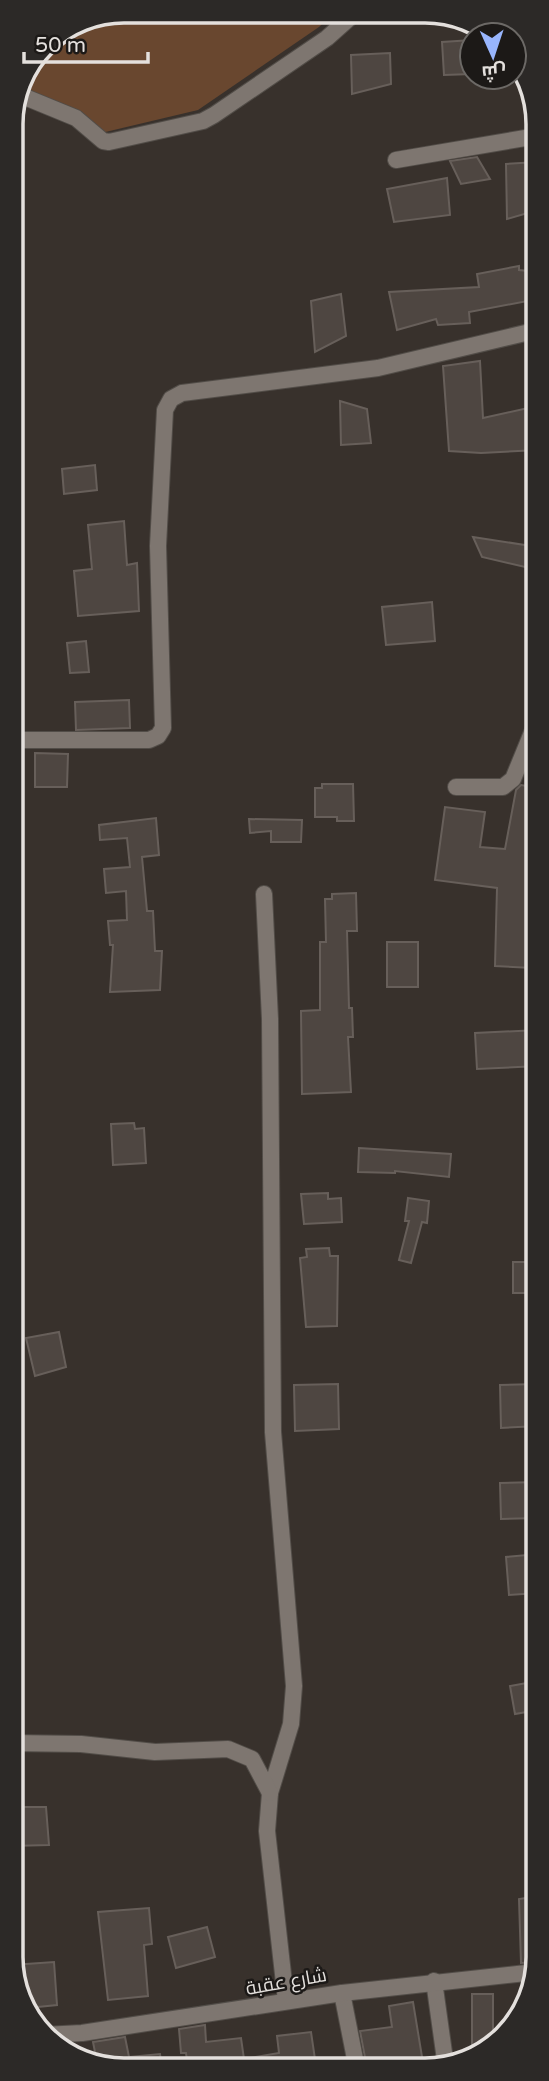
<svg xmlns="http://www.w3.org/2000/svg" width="549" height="2081" font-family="'Varela Round',Cairo,sans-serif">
<rect width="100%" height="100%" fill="#38312c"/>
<!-- green -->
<path fill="#69472f" d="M123 11 334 13 319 27 198 110 97 134 21 95 44 43Z"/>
<!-- building -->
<g fill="#4e4641" stroke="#675f5a" stroke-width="2">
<path d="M472 40V74L444 75 442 42Z"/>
<path d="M390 53 391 84 352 94 351 55Z"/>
<path d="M477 157 490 179 461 184 450 161Z"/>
<path d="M537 162 538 210 507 219 506 164Z"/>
<path d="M447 178 450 215 394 222 387 189Z"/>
<path d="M519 266V270L538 272V299L469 312 470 323 438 325 436 319 397 330 389 292 479 287 477 274Z"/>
<path d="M341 294 346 336 315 352 311 301Z"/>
<path d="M480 361 483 418 537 406 538 450 481 453 449 451 443 366Z"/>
<path d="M340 401 367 409 371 443 341 445Z"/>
<path d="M95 465 97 490 64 494 62 469Z"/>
<path d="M124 521 127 565 137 563 139 611 78 616 74 571 92 569 88 525Z"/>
<path d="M473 537 538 547V570L482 557Z"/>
<path d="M432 602 435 641 386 645 382 607Z"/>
<path d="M86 641 89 672 70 673 67 643Z"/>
<path d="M129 700 130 728 76 730 75 702Z"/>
<path d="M35 753 68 754 67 787H35Z"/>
<path d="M322 784H353L354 821H337V817H315V788H322Z"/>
<path d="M521 785 538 788V915H534L532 968 495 966 497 888 435 880 445 807 485 812 480 847 505 849 516 790Z"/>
<path d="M156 818 159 855 142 857 147 911H153L155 951H162L160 990 110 992 113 945H110L108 921 127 920 126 891 106 893 104 869 130 867 127 838 100 840 99 825Z"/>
<path d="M249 819 302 820 301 842H271V831L250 833Z"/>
<path d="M356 893 357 931H347L349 1008H352L353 1037H348L351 1092 302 1094 301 1011 320 1010V942H326L325 899H332V894Z"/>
<rect x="387" y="942" width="31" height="45"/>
<path d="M538 1030V1066L477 1069 475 1033Z"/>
<path d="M134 1123 135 1129 144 1128 146 1163 113 1165 111 1124Z"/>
<path d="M359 1148 451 1154 449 1177 395 1171V1173L358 1172Z"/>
<path d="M328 1193V1199L341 1198 342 1222 304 1224 301 1194Z"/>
<path d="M408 1198 429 1201 427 1223 422 1222 411 1263 399 1260 409 1221H405Z"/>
<path d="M329 1248 330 1256H338L337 1326 306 1327 300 1258 307 1257 306 1249Z"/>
<rect x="513" y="1262" width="25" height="31"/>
<path d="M59 1332 66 1367 35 1376 26 1338Z"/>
<path d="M338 1384 339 1429 295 1431 294 1385Z"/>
<path d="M538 1384V1426L501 1428 500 1385Z"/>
<path d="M538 1482V1518L501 1519 500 1483Z"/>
<path d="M538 1554V1593L509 1595 506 1557Z"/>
<path d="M538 1681V1710L515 1714 510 1686Z"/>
<path d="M11 1807H46L49 1845 11 1846Z"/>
<path d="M538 1896V1962L521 1963 519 1899Z"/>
<path d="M149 1908 152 1944 144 1945 148 1996 108 2000 98 1912Z"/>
<path d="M207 1927 215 1957 176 1968 168 1937Z"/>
<path d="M54 1962 57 2005 28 2008 12 1973V1965Z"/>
<path d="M472 1994H493V2041L483 2047H472Z"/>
<path d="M413 2002 424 2069H397L396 2064 367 2068 360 2031 392 2027 389 2006Z"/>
<path d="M205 2025 206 2042 241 2038 244 2059 279 2053 277 2036 311 2032 316 2066 188 2069 186 2053H181L179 2029Z"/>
<path d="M125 2037 129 2057 160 2054 162 2068 98 2067 93 2042Z"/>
</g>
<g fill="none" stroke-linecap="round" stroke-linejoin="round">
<!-- minor casing -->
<g stroke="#524d48" stroke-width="18">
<g id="minor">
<path d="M20 95 76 118 103 141 109 142 203 121 214 115 327 38 355 13"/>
<path d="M396 160 537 136"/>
<path d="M11 740H149L158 736 163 728 158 546 165 410 171 399 182 393 378 368 538 330"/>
<path d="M456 787H503L513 779 538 718"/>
<path d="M264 894 270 1019 273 1432 294 1686 291 1724 270 1793 267 1831 286 2001"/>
<path d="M11 1743 81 1744 155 1752 228 1749 252 1759 270 1793"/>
<path d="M434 1981 446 2067"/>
<path d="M342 1993 357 2069"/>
<path d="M44 2035 82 2033 342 1993 535 1972"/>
</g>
</g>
<!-- minor -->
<use href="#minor" stroke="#7e7670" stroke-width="16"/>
</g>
<g text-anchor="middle" stroke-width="5" stroke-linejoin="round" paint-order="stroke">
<!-- street labels -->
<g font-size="19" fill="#e4e0dd" stroke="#1c1917">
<text transform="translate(286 1981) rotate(-10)" y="7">شارع عقبة</text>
</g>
</g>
<!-- crop -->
<path d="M0 0H549V2081H0ZM124 23H425A101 101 0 0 1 526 124V1957A101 101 0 0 1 425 2058H124A101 101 0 0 1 23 1957V124A101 101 0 0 1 124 23Z" fill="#2c2927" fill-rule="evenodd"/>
<path fill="none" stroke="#e4e0dd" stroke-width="3.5" d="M124 23H425A101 101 0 0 1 526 124V1957A101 101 0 0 1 425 2058H124A101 101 0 0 1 23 1957V124A101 101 0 0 1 124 23Z"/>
<!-- north arrow -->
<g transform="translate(493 56) rotate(177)"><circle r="33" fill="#1c1917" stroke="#6c6966" stroke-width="2"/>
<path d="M0-5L12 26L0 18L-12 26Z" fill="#98b5fd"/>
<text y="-10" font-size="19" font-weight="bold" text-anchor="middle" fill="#e4e0dd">ش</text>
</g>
<!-- scale -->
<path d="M24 52v10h124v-10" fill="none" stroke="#e4e0dd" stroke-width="3.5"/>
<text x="35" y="52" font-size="21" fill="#e4e0dd" stroke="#1c1917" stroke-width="5" paint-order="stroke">50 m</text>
</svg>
